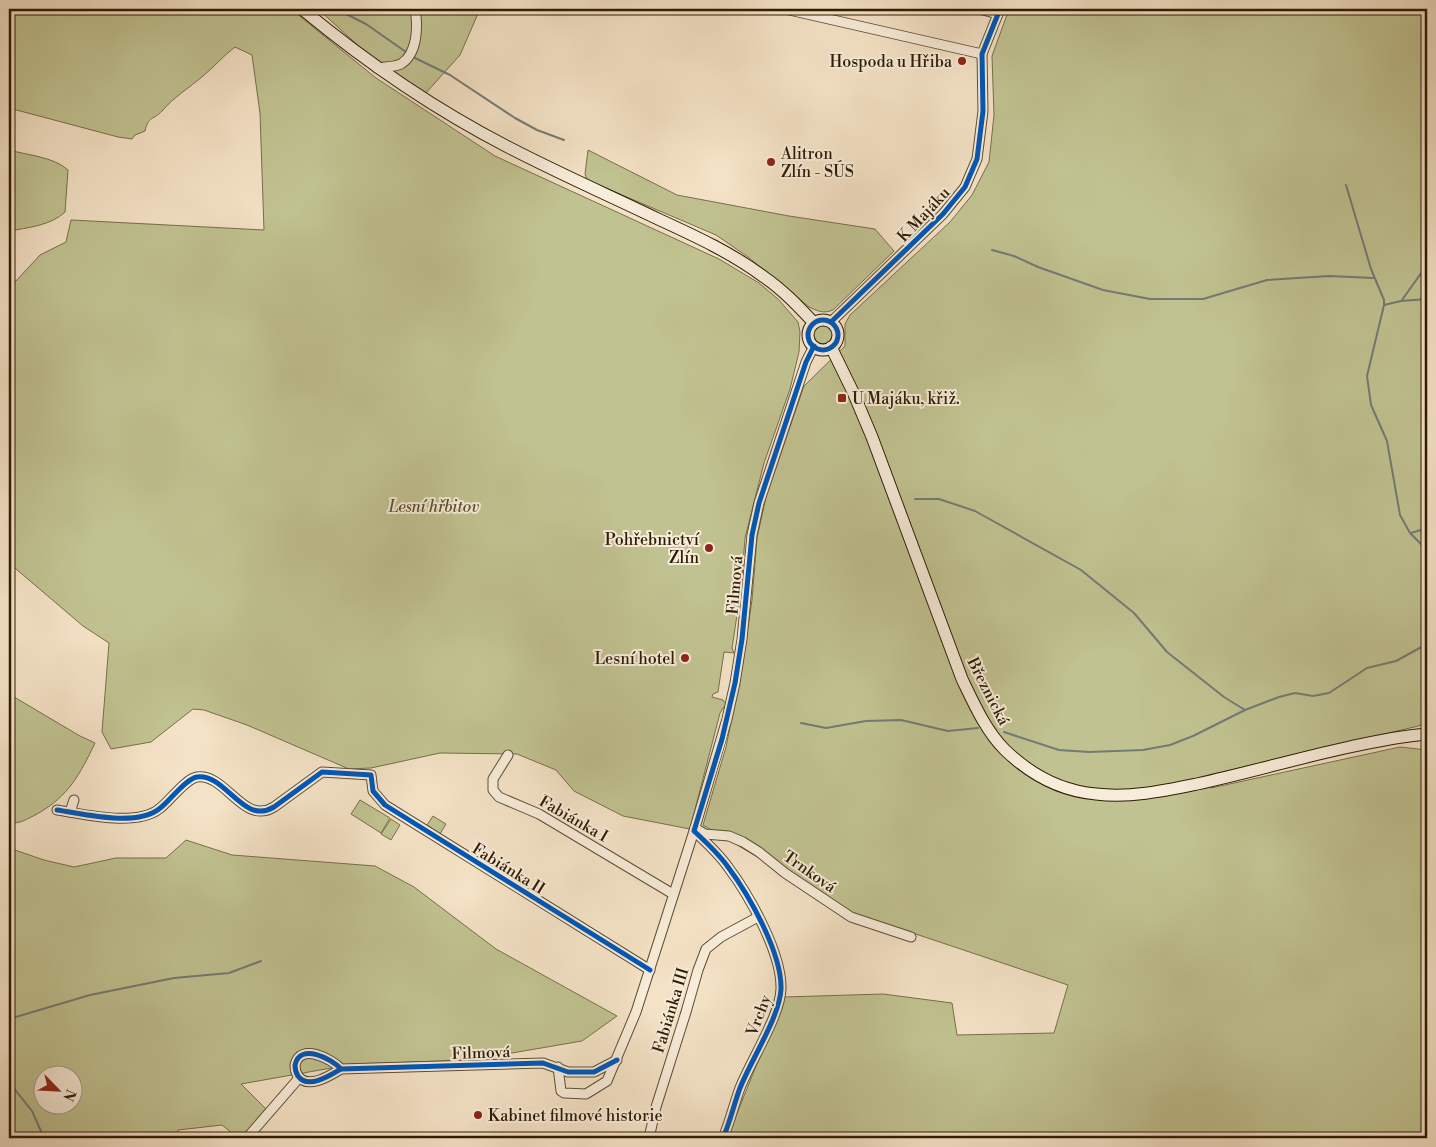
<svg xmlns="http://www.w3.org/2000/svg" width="1436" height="1147" font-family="'Libre Bodoni',serif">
<rect width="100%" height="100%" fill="#f4e2c6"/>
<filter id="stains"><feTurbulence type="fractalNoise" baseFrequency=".004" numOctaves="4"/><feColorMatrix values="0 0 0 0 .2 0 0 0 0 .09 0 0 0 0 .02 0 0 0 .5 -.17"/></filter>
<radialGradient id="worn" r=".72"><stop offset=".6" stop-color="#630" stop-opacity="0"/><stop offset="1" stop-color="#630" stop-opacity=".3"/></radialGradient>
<!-- green -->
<g fill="#c1c291" stroke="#776f4a" fill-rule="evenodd">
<path d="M9 9H291L376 78 495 156 719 259 759 283 778 299 798 322 800 332 799 352 790 389 764 463 745 538 741 589 732 648 734 653 724 652 718 692 713 694 712 697 723 700 726 704 720 713 690 829 623 816 574 791 556 770 517 754 440 753 371 768 349 769 247 725 204 710 193 709 151 742 111 749 102 732 109 643 83 626 9 563V280L16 281 40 255 66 242 71 220 264 230 260 113 252 55 235 47C223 56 214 67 203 76 189 88 174 97 162 111 154 120 148 116 145 131L135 135 132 139 118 137 9 108Z"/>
<path d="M318 9H480L460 55 425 94 374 60Z"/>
<path d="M1009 9H1427V724L1209 775 1211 788 1400 747 1427 750V1138H727L784 997 883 994 952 1003 957 1035 1054 1033 1068 985 853 913 703 825 726 747 742 668 752 600 757 538 766 497 804 386 845 346V324L850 315 950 222 972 195 989 162 994 115 992 56Z"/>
<path d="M9 150C27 155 54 157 68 170L65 212C52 225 27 228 9 231Z"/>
<path d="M588 150 677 195 789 216 875 229 894 251 833 310C824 314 817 311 809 307L748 257 716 235 587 180 585 174Z"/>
<circle cx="823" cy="334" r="10"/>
<path d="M9 694 80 736 95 743C80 774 69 796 37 814 27 819 20 824 9 823Z"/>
<path d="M360 800 390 818 381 833 351 814Z"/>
<path d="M433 816 446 824 440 834 427 825Z"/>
<path d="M391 819 400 825 391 840 381 834Z"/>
<path d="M186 840 232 855 375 866 414 887 496 949 617 1016 582 1041 471 1060 354 1064 241 1084 272 1115 253 1138H238L222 1125 178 1130V1138H9V866L12 849 44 860 74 867 116 858H166ZM42 1074H72V1104H42Z"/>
</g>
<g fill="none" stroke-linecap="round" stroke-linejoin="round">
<!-- stream -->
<g stroke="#737b75" stroke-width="2">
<path d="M339 9 342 12 366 24 406 52"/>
<path d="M413 57 450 75 515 118 537 130 564 140"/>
<path d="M1346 185 1371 269 1384 300V305L1367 376 1371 405 1387 441 1400 515 1410 533 1427 550"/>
<path d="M992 250 1014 256 1038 267 1103 290 1150 299H1203L1267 280 1329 276 1374 278"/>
<path d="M1402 300 1424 269"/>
<path d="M1384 305 1401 301 1427 299"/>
<path d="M915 499H939L975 511 1081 570 1134 613 1167 652 1224 697 1245 710"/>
<path d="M1411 533 1427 528"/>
<path d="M801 723 826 728 866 721 901 720 948 731 978 728"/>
<path d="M1004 732 1059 750 1089 752 1143 750 1170 745 1193 736 1245 710 1279 697 1295 693 1313 696 1329 693 1367 668 1396 661 1427 644"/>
<path d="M9 1019 90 995 174 978 229 973 261 961"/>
<path d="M9 1082 32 1111 44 1138"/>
</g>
<!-- street casing -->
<g stroke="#5f4e34" stroke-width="11">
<g id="street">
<path d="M785 9 982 54"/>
<path d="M979 9 998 14"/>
<path d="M377 68C384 67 394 67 401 64 418 53 418 26 415 9"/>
<path d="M831 322 943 214 965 187 977 159 983 111 982 54 1000 9"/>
<path d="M508 755 493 779V790L499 797 539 814 673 894"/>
<path d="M57 810C84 814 136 827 159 809 169 802 185 779 197 777 226 773 243 826 274 807L322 772 371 775 373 791 385 805 650 970"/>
<path d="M70 812 74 800"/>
<path d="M695 828 705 834 729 836 743 842 759 852 785 873 851 917 911 937"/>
<path d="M694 831C706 842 719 854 728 867 749 895 782 953 781 989 780 1016 751 1060 740 1088 734 1104 730 1122 723 1138"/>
<path d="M558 1067 561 1091 564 1093 586 1094 607 1081 636 1012 694 831 727 719 735 683 742 639 752 535 759 503 806 362 814 346"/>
<path d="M341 1069C332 1059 300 1042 295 1065 295 1069 296 1073 298 1076 308 1090 331 1075 341 1069L543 1063 568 1072H594L617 1060"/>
<path d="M247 1138 299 1078"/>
<path d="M649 1138 656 1107 686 1012 698 970 706 949 721 937 758 917"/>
</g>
</g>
<!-- secondary casing -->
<g stroke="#2d1c03" stroke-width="13">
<g id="secondary">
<path d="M302 9C366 62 434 109 508 147 558 173 608 195 658 219 695 236 732 253 764 277 783 290 798 306 814 323"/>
<circle cx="823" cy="335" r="15"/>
<path d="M831 347 853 392 872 437 962 679C974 704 986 731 1005 750 1030 774 1061 791 1096 794 1130 798 1163 791 1197 784 1247 773 1295 759 1345 748 1372 742 1400 736 1427 734"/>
</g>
</g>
<!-- street -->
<use href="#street" stroke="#f8ecda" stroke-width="9"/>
<!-- secondary -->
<use href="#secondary" stroke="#f8ecda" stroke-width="11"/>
<!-- cycleway casing -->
<g stroke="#f8ecda" stroke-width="8">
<g id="cycleway">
<circle cx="823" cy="335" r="15"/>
<path d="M831 322 943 214 965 187 977 159 983 111 982 54 1000 9"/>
<path d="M57 810C84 814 136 827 159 809 169 802 185 779 197 777 226 773 243 826 274 807L322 772 371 775 373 791 385 805 650 970"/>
<path d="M341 1069C332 1059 300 1042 295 1065 295 1069 296 1073 298 1076 308 1090 331 1075 341 1069L543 1063 568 1072H594L617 1060"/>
<path d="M723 1138C730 1122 734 1104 740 1088 751 1060 780 1016 781 989 782 953 749 895 728 867 719 854 706 842 694 831L722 739 735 683 742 639 752 535 759 503 806 362 814 346"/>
</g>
</g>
<!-- cycleway -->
<use href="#cycleway" stroke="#0057b8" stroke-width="5"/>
</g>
<!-- markers -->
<g fill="#8f2418" stroke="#f8ecda" stroke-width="2">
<circle cx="962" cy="61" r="5"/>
<circle cx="771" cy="162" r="5"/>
<rect x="837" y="393" width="10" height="10" rx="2.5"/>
<circle cx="709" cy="548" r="5"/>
<circle cx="685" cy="658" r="5"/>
<circle cx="478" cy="1115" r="5"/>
</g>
<g text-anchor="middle" stroke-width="4" stroke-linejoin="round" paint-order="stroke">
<!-- poi labels -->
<g font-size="16" fill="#2d1c03" stroke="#f8ecda" text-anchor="end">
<text x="952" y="67">Hospoda u Hřiba</text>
<text x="781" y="159" text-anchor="start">Alitron<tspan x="781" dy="18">Zlín - SÚS</tspan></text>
<text x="852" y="404" text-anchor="start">U Majáku, křiž.</text>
<text x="699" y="545">Pohřebnictví<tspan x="699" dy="18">Zlín</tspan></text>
<text x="675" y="664">Lesní hotel</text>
<text x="488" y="1121" text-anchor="start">Kabinet filmové historie</text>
</g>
<!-- street labels -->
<g font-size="16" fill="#2d1c03" stroke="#f8ecda">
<text transform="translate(923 214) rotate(-47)" y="6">K Majáku</text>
<text transform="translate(734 585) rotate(-85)" y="6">Filmová</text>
<text transform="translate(989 691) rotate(63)" y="6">Březnická</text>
<text transform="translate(574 818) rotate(30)" y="6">Fabiánka I</text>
<text transform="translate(509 868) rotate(32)" y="6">Fabiánka II</text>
<text transform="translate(810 871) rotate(35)" y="6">Trnková</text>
<text transform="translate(670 1010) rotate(-73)" y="6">Fabiánka III</text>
<text transform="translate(758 1015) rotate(-69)" y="6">Vrchy</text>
<text transform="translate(481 1052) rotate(-2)" y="6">Filmová</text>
</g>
<!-- park labels -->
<g font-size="16" font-style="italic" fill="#594e2e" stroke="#f8ecda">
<text x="434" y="512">Lesní hřbitov</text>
</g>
</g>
<!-- margin -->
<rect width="1436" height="1147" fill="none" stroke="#f4e2c6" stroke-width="30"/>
<rect x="10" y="10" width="1416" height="1127" fill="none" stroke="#2d1c03" stroke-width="2.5"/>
<rect x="15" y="15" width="1406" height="1117" fill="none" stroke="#2d1c03"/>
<!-- north arrow -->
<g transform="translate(58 1090) rotate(114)"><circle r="24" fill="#f8ecda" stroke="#a79984"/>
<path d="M0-4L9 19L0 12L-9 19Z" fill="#8f2418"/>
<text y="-8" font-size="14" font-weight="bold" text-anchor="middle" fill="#2d1c03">N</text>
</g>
<rect width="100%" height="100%" filter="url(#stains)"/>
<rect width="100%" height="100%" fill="url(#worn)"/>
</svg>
